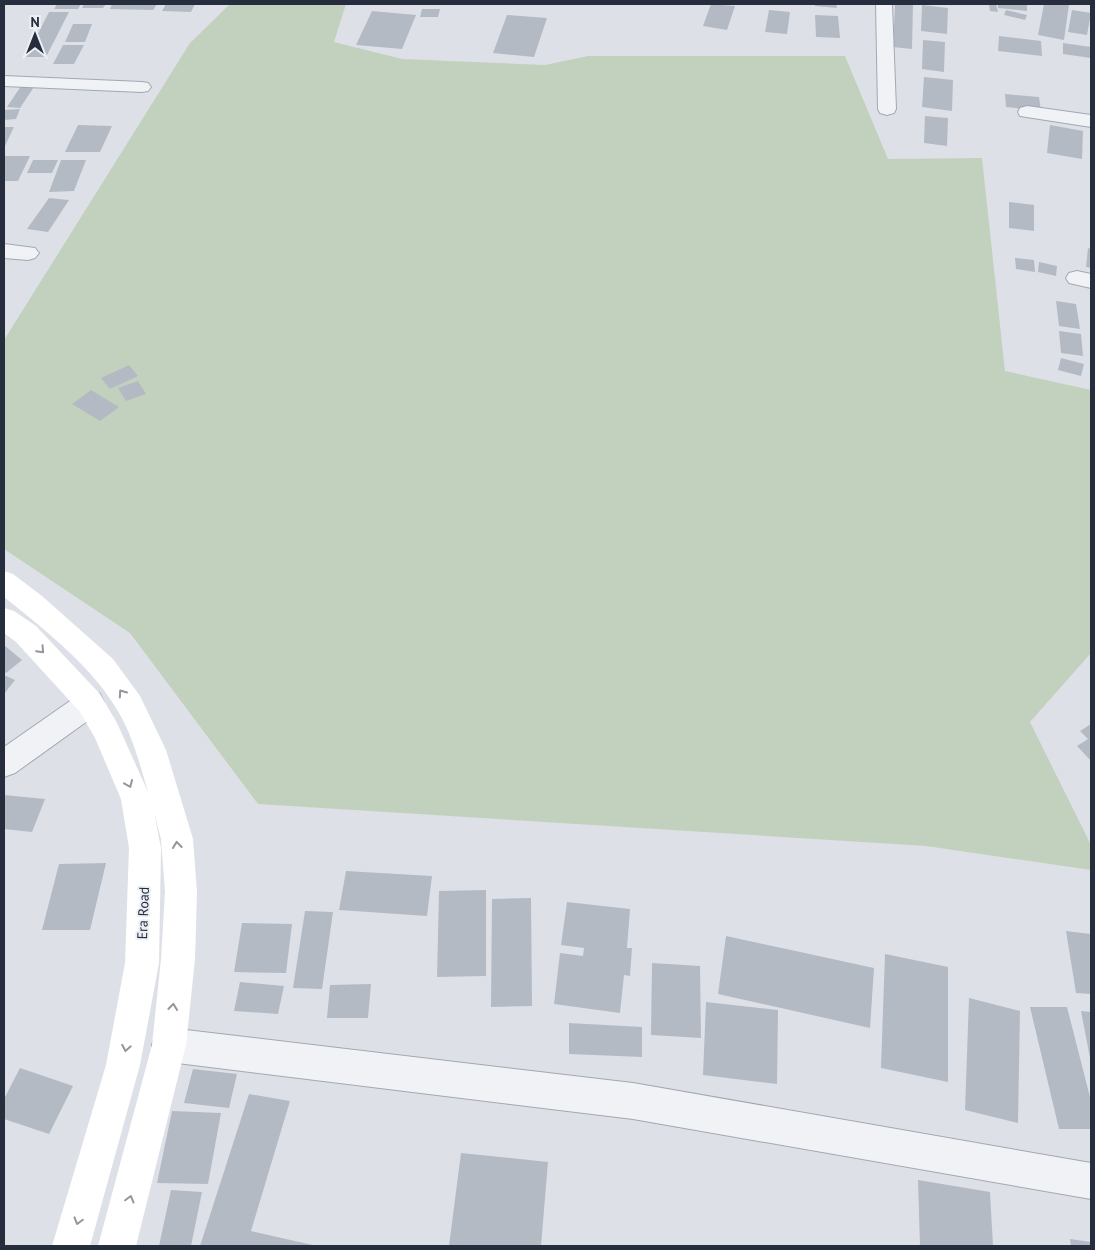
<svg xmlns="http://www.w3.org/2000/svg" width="1095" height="1250" font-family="'PT Sans',sans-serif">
<rect width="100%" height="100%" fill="#dde1e7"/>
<!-- green -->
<path fill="#c2d1be" d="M230 4H346L334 42 402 59 545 65 588 56H845L888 159 982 158 1005 371 1091 390V653L1030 722 1091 845V870L926 846 258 804 130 633 4 549V340L190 43Z"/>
<!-- building -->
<g fill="#b4bac4">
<path d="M57 4H81L78 9H54Z"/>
<path d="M84 4H106L103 8H82Z"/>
<path d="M112 4H157L153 10 110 9Z"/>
<path d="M166 4H195L191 12 162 11Z"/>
<path d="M711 4 735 6 727 30 703 26Z"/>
<path d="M815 4H836L837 8 815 6Z"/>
<path d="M895 4H913L912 49 893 47Z"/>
<path d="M989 4H996L998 12 990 11Z"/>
<path d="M998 4H1027V11L998 8Z"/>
<path d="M1044 4H1069L1064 40 1038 35Z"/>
<path d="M922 5 948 8 947 34 921 31Z"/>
<path d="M422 9H440L438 17H420Z"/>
<path d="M769 10 790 12 787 34 765 32Z"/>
<path d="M1006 10 1027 15 1025 20 1004 15Z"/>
<path d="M1072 10 1091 13 1087 35 1068 32Z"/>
<path d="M372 11 416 15 402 49 356 45Z"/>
<path d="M49 12H69L46 57H26Z"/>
<path d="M507 15 547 18 534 57 493 53Z"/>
<path d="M815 15 838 16 840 38 816 37Z"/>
<path d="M73 24H92L85 42H65Z"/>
<path d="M999 36 1041 41 1042 56 998 51Z"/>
<path d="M923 40 945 42 944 72 922 69Z"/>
<path d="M1063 43 1091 47V58L1063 54Z"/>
<path d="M63 45H84L74 64H53Z"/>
<path d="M924 77 953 80 952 111 922 107Z"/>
<path d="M21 86 34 87 20 108 7 107Z"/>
<path d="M1005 94 1039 97 1041 111 1006 107Z"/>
<path d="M20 109 16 119 4 120V110Z"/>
<path d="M925 116 948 118 947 146 924 143Z"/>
<path d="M78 125 112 126 100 152H65Z"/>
<path d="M1050 125 1083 131 1082 159 1047 153Z"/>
<path d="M4 127H14L4 148Z"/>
<path d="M4 156H30L18 181H4Z"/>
<path d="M33 160H58L52 173H27Z"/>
<path d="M61 160H86L74 191 49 192Z"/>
<path d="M49 198 69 200 48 232 27 229Z"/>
<path d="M1009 202 1034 205V231L1009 228Z"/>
<path d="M1088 248 1091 249V268L1086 267Z"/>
<path d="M1015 258 1034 260 1035 272 1016 269Z"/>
<path d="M1039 262 1057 266 1056 276 1038 272Z"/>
<path d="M1056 301 1076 304 1080 329 1059 326Z"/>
<path d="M1059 331 1081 334 1083 356 1061 353Z"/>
<path d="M1061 358 1084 364 1081 376 1058 370Z"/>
<path d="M129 365 138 376 110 389 101 378Z"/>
<path d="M138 381 146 394 126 401 118 388Z"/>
<path d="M91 390 119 407 100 421 72 404Z"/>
<path d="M4 645 22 660 6 673 4 671Z"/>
<path d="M4 675 15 680 4 694Z"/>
<path d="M1091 724V761L1077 746 1088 739 1080 731Z"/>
<path d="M4 795 45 799 32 832 4 829Z"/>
<path d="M106 863 90 930H42L59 864Z"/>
<path d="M346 871 432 876 427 916 339 910Z"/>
<path d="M486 890V976L437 977 439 891Z"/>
<path d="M531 898 532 1006 491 1007 492 899Z"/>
<path d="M567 902 630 909 627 948H632L630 976 624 975 620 1013 554 1004 560 953 583 956 584 948 561 945Z"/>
<path d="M305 911 333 912 322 989 293 988Z"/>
<path d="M242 923 292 924 286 973 234 972Z"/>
<path d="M1066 931 1091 934V994L1076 993Z"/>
<path d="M726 936 874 968 870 1028 718 994Z"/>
<path d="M885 954 948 967V1082L881 1068Z"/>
<path d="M652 963 700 966 701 1038 651 1035Z"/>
<path d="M240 982 284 986 278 1014 234 1011Z"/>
<path d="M371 984 368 1018H327L330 985Z"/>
<path d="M969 998 1020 1011 1018 1123 965 1110Z"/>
<path d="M706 1002 778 1010 777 1084 703 1075Z"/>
<path d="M1030 1007H1067L1091 1101V1129H1059Z"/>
<path d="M1081 1011 1091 1012V1058H1090Z"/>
<path d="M569 1023 642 1027V1057L569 1054Z"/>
<path d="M20 1068 73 1086 49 1134 4 1119V1099Z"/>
<path d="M193 1069 237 1074 229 1108 184 1103Z"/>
<path d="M249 1094 290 1101 251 1231 317 1246H200Z"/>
<path d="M172 1111 221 1113 208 1184 157 1183Z"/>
<path d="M461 1153 548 1162 541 1246H449Z"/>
<path d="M918 1180 990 1192 993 1246H920Z"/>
<path d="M171 1190 202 1192 191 1246H159Z"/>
<path d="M1070 1239 1091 1242V1246H1071Z"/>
</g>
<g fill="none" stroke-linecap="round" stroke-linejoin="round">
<!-- minor casing -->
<g stroke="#a2a8b1" stroke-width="2">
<g id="minor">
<path d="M876 4H892L896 109 894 113 887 115 880 113 878 109Z"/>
<path d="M4 76 142 82 148 83 151 87 148 91 142 92 4 86Z"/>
<path d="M1027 106 1091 115V127L1020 116 1018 112 1020 108Z"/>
<path d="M4 244 35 248 39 253 35 258 28 260 4 258Z"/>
<path d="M1077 271 1091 274V288L1069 283 1066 278 1069 273Z"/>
<path d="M90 691 100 694 104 703 100 712 15 773 4 777V747L80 694Z"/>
<path d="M169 1028 633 1083 1091 1163V1199L633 1119 169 1062 157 1057 152 1045 157 1033Z"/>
</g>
</g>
<!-- minor -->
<use href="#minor" fill="#f0f2f5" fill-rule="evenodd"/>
<!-- secondary -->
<path fill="#fff" fill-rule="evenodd" d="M4 571 13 574 42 596 113 659 140 696 166 750 193 839 197 892 195 959 186 1045 136 1246H98L152 1045 161 959 165 892 161 839 154 812 161 848 159 963 140 1065 90 1246H52L106 1065 125 963 129 848 121 799 95 738 80 712 16 642 4 633V608L14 611 36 626 100 694 117 723 148 792C140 765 133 737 119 713 94 668 44 629 4 597Z"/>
</g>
<!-- one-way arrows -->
<defs><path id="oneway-chevron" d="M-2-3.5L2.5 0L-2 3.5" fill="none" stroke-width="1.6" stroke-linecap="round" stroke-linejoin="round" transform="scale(1.25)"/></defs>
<g stroke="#92969e">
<use href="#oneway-chevron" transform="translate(41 650) rotate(47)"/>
<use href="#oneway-chevron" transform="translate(122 693) rotate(-125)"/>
<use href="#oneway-chevron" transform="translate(129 784) rotate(67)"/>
<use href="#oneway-chevron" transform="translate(177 845) rotate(-96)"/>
<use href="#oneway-chevron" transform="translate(173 1007) rotate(-84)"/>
<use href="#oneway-chevron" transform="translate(126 1048) rotate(100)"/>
<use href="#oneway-chevron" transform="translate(130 1199) rotate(-75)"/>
<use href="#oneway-chevron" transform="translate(78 1221) rotate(106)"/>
</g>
<g text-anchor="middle" stroke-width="4" stroke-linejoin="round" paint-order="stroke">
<!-- street labels -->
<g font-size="14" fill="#262e3e" stroke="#ecf0f5">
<text transform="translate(143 913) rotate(-88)" y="5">Era Road</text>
</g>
</g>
<!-- border -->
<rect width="1095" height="1250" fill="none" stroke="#262e3e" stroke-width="10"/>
<!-- north arrow -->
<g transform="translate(35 35)" stroke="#ecf0f5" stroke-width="4" paint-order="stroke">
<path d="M0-4L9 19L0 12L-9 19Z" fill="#262e3e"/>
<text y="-8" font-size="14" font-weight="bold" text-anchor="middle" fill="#262e3e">N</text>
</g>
</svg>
